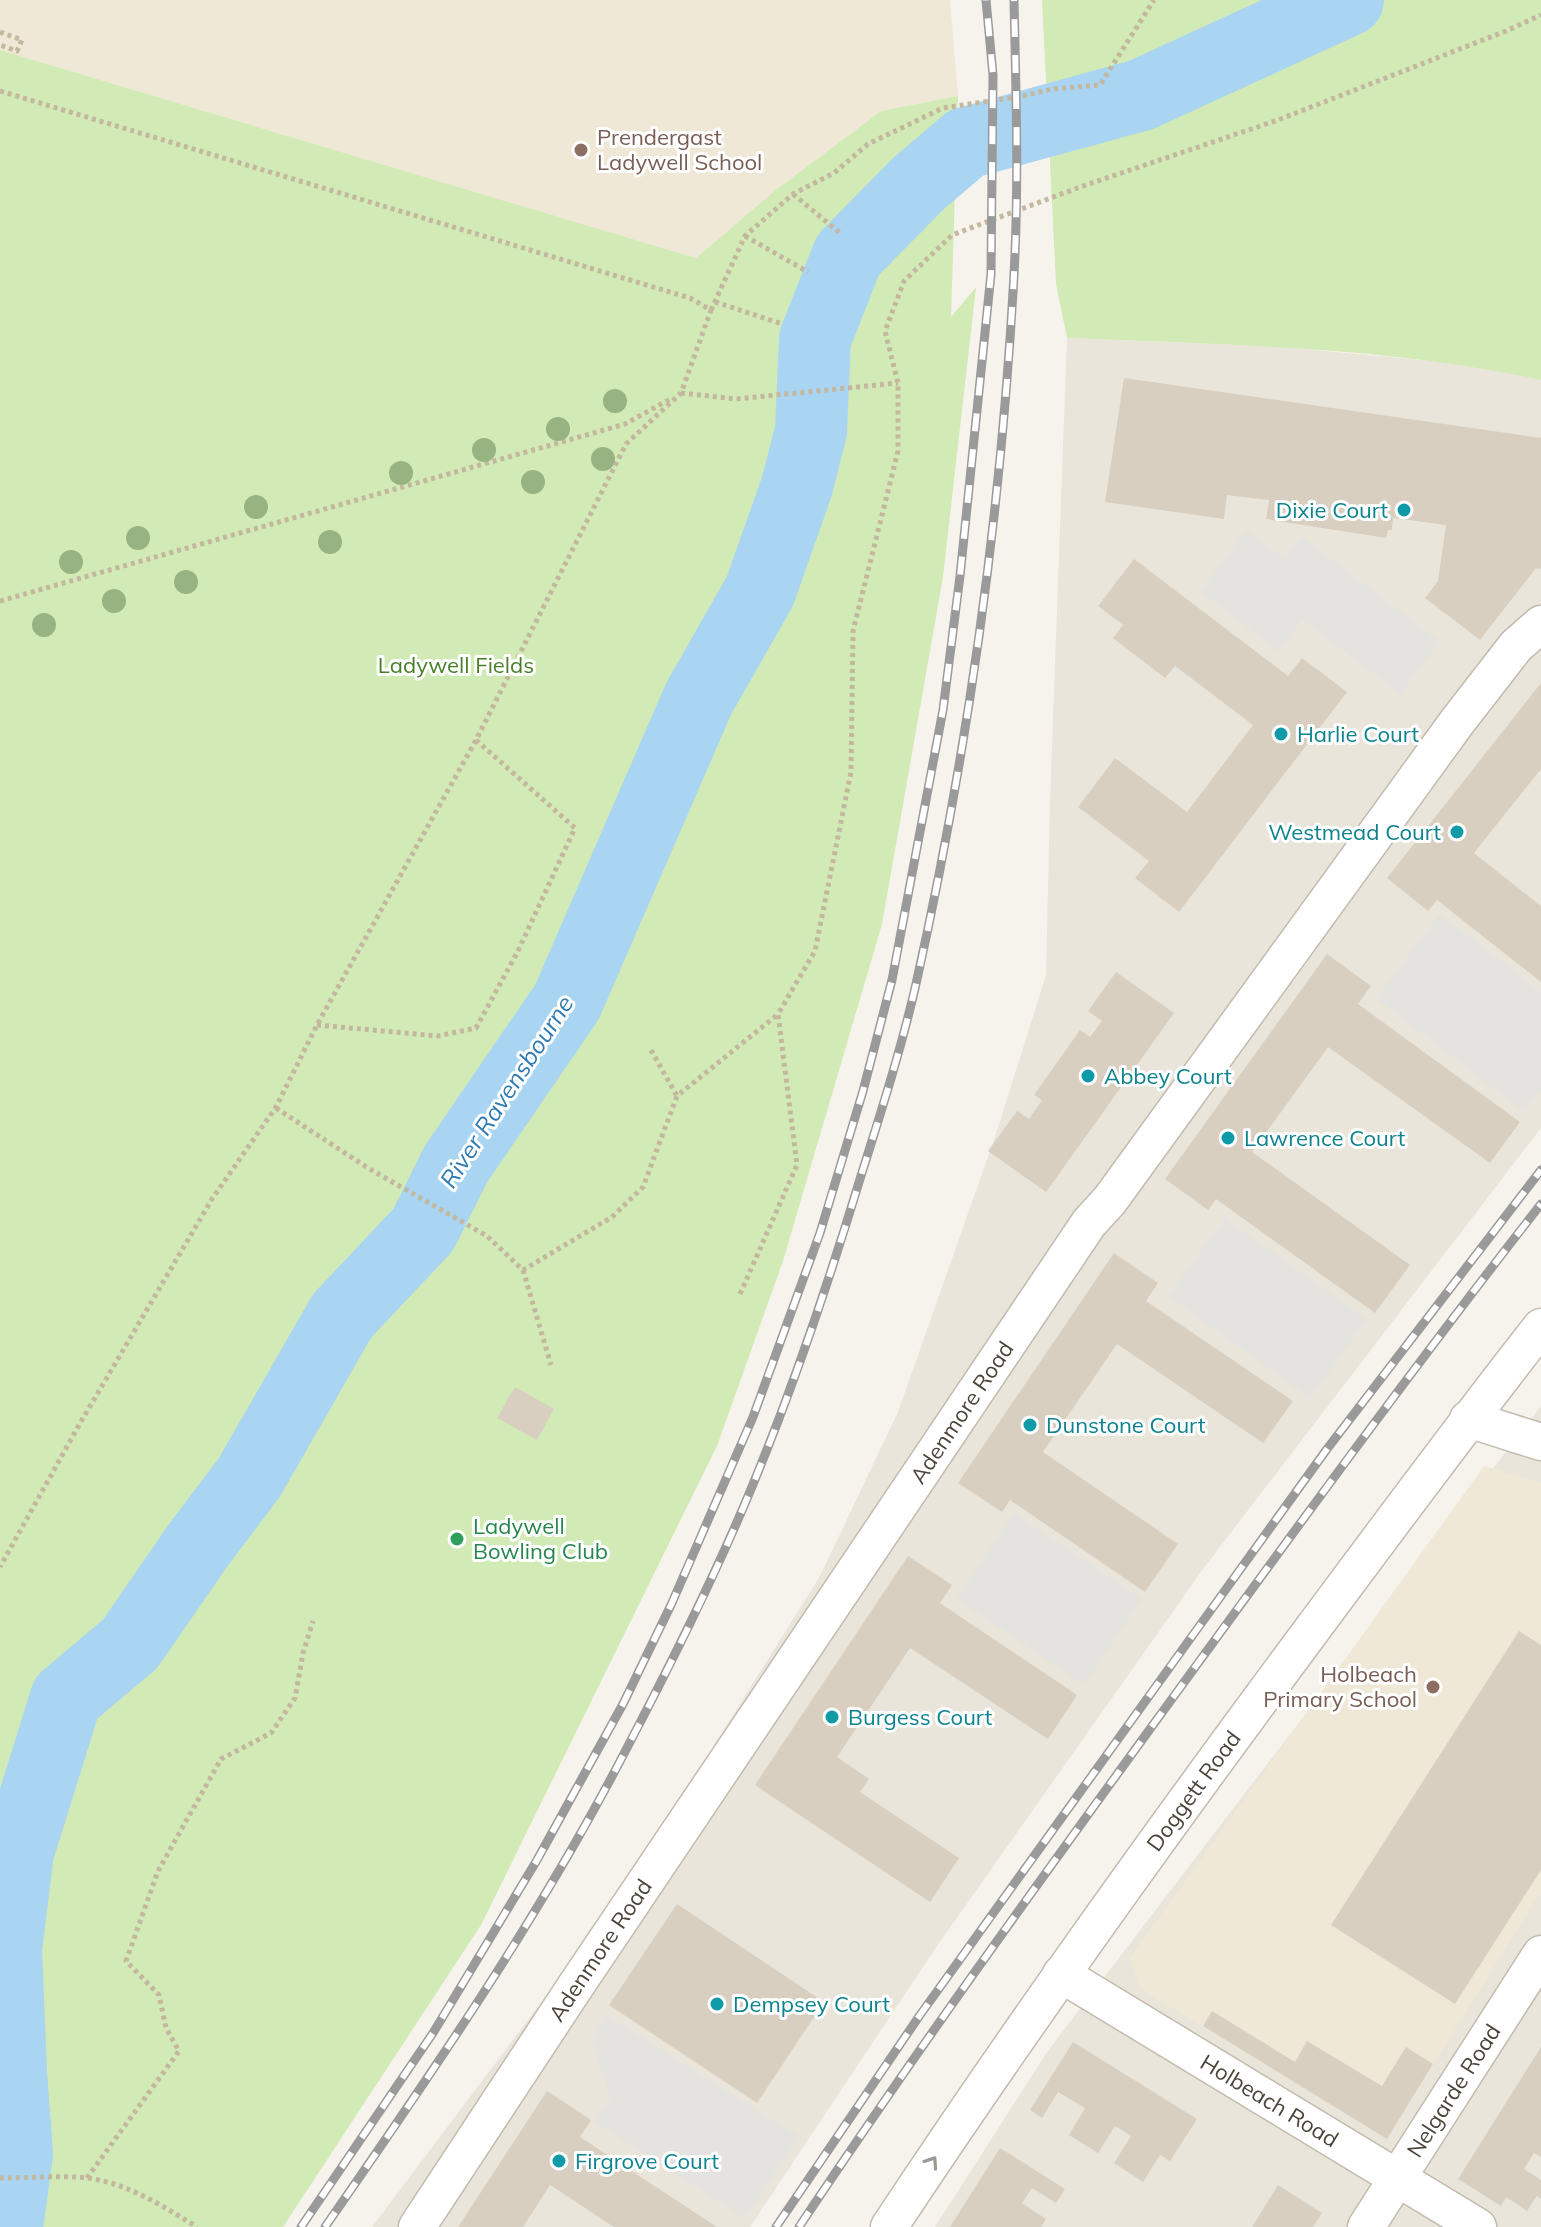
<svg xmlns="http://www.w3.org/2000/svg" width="1541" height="2227" font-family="Mulish,sans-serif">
<rect width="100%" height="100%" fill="#f6f3ec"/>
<!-- residential -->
<g fill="#eae5da">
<path d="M1067 338 1283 347 1474 365 1541 380V1128L1203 1569 937 1946 750 2227H372L613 1907 820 1576 898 1412 996 1134 1046 975 1050 800Z"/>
<path d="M1541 1406V2227H935L1047 2052Z"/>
</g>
<!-- education -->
<g fill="#efe8d6">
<path d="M0 0H950L958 96 881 111 777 189 696 258 0 50Z"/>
<path d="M1484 1466 1541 1483V1891L1387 2139 1141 1989 1130 1958Z"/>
</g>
<!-- green -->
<g fill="#d2eab5">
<path d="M1042 0H1541V380C1386 346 1225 345 1067 338L1056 284Z"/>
<path d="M0 50 696 258 777 189 881 111 958 96 951 317 976 287 943 577 882 924 783 1261 717 1446 481 1925 283 2227H0Z"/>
</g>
<!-- parking -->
<g fill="#e5e3e0">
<path d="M1247 530 1284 558 1301 536 1440 642 1400 694 1302 620 1278 651 1200 591Z"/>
<path d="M1440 914 1541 992V1090L1524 1112 1376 998Z"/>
<path d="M1225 1218 1367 1319 1310 1398 1168 1296Z"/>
<path d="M1014 1513 1142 1599 1084 1685 957 1599Z"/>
<path d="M606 2015 798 2136 745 2219 595 2122 610 2099 592 2041Z"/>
</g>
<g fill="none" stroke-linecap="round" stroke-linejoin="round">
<!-- river -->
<path stroke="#a9d4f2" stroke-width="72" d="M7 2227 17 2154 11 2073 6 1949 18 1852 66 1698 130 1644 199 1544 249 1478 342 1316 423 1230 456 1164 567 1002 699 698 760 591 797 486 811 431 815 339 848 255 918 184 966 143 1141 95 1348 0"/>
</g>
<!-- building -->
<g fill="#d8cfc1">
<path d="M1124 378 1541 438V569L1536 568 1480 640 1425 598 1438 581 1446 525 1393 518 1392 530H1388L1386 538 1266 519 1269 500 1227 495 1224 519 1105 502Z"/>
<path d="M1134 559 1288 676 1302 658 1347 692 1179 912 1135 878 1149 861 1078 807 1115 758 1187 812 1253 725 1175 666 1165 678 1113 638 1123 625 1098 606Z"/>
<path d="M1541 683V769L1474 853 1541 906V982L1437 900 1428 911 1387 878Z"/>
<path d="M1327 954 1371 986 1358 1004 1520 1122 1490 1163 1328 1047 1252 1152 1410 1265 1375 1313 1216 1199 1208 1210 1165 1179Z"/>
<path d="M1116 972 1174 1013 1046 1192 988 1151 1017 1111 1029 1119 1042 1100 1034 1095 1080 1030 1090 1037 1102 1021 1088 1011Z"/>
<path d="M1114 1253 1158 1283 1146 1301 1293 1401 1263 1443 1117 1344 1043 1452 1178 1544 1145 1592 1010 1500 1002 1512 958 1483Z"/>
<path d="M515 1387 554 1409 537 1440 497 1418Z"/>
<path d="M908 1556 952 1585 940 1603 1077 1695 1048 1739 910 1648 837 1757 869 1779 860 1792 959 1858 930 1902 755 1785Z"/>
<path d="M1519 1631 1541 1645V1870L1455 2004 1331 1925Z"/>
<path d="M677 1904 824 2002 757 2103 609 2005Z"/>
<path d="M1212 2011 1295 2062 1307 2041 1382 2086 1406 2047 1433 2064 1387 2139 1203 2026Z"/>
<path d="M1073 2042 1197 2119 1170 2161 1160 2155 1143 2182 1114 2163 1131 2136 1115 2126 1098 2153 1069 2135 1085 2108 1058 2092 1042 2118 1030 2110Z"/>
<path d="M1541 2047V2157L1534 2153 1524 2169 1541 2180V2199L1537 2196 1527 2211 1506 2197 1501 2206 1458 2179Z"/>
<path d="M547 2091 591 2120 580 2137 717 2227H614L550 2185 523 2227H458Z"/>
<path d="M1000 2148 1065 2189 1056 2203 1032 2188 1022 2203 1046 2219 1041 2227H950Z"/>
<path d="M1278 2185 1322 2213 1313 2227H1252Z"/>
</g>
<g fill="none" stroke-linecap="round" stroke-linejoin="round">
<!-- minor casing -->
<g stroke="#c2bbae" stroke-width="39">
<g id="minor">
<path d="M1468 1419 1541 1442"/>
<path id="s1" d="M1061 1974 1478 2227"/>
<path id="s2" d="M417 2227 575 1987 1089 1223 1110 1200 1457 722 1516 646 1541 624"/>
<path id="s3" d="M889 2227C1023 2024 1166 1826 1311 1631 1387 1529 1462 1427 1541 1327"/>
<path id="s4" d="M1366 2227 1541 1954"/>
</g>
</g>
<!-- path -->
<g stroke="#c4b79f" stroke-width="5" stroke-dasharray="4 4" stroke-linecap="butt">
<path d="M0 32 22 40 17 51 0 45"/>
<path d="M0 91 690 298 711 310 681 393 626 444 476 740 317 1025 276 1107 212 1199 79 1425 0 1567"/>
<path d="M793 194 840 233"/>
<path d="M745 236 808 272"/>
<path d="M715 302 782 324"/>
<path d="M711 310 745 236 793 194 834 173 868 144 943 108 1023 96 1052 89 1100 85 1154 0"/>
<path d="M681 393 736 399 898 383"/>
<path d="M0 601 625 424 672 398"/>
<path d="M317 1025 438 1036 476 1028 518 951 575 828 476 740"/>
<path d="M651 1050 677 1096"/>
<path d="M276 1108 368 1168 487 1236 523 1270 612 1217 643 1187 677 1096 777 1015"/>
<path d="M523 1270 551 1365"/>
<path d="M740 1294 797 1165 778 1014 815 951 851 772 853 631 898 451V383L885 331 904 281 952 235 1080 187 1278 120 1506 31 1541 15"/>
<path d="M0 2178C29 2178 60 2175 88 2178 129 2184 163 2206 197 2227"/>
<path d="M87 2178 179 2051 166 2028 159 1995 126 1961 158 1871 221 1759 271 1733 295 1698 303 1653 313 1621"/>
</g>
<!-- minor -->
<use href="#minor" stroke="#fff" stroke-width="36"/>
<!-- rail casing -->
<g stroke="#9a9a9a" stroke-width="9">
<g id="rail">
<path d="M301 2227 433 2033 537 1860 623 1704 671 1605 753 1417 820 1233 863 1091 892 980 943 710 960 576 991 274 993 75 986 0"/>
<path d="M325 2227C434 2070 543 1912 630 1742 676 1654 721 1564 758 1472 797 1376 830 1278 860 1179 880 1115 901 1050 916 984 968 751 1001 513 1014 275 1019 184 1016 91 1014 0"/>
<path d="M776 2227 920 2015 1190 1639 1327 1449 1541 1170"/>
<path d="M799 2227C914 2054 1036 1886 1158 1718 1284 1545 1409 1373 1541 1204"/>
</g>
</g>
<!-- rail -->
<use href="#rail" stroke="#fff" stroke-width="6" stroke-dasharray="18" stroke-linecap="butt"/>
</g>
<!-- trees -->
<g fill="#97b381">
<circle cx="615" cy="401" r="12"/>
<circle cx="558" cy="429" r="12"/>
<circle cx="484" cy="450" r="12"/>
<circle cx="603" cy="459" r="12"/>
<circle cx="401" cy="473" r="12"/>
<circle cx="533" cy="482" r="12"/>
<circle cx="256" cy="507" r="12"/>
<circle cx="138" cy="538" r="12"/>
<circle cx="330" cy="542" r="12"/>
<circle cx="71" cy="562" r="12"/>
<circle cx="186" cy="582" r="12"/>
<circle cx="114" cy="601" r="12"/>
<circle cx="44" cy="625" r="12"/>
</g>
<!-- one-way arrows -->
<defs><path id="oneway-chevron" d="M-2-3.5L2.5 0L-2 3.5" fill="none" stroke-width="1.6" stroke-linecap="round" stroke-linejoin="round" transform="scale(2)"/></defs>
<use stroke="#9c9892" href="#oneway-chevron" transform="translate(932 2162) rotate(-56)"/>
<!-- markers -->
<g fill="#8d6e63" stroke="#fff" stroke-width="3">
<circle cx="581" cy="150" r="8"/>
<circle cx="1433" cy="1687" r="8"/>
</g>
<g fill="#0f9aa8" stroke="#fff" stroke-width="3">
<circle cx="1404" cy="510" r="8"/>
<circle cx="1281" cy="734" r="8"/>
<circle cx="1457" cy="832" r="8"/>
<circle cx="1088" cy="1076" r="8"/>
<circle cx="1228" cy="1138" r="8"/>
<circle cx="1030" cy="1425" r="8"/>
<circle cx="832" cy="1717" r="8"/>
<circle cx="717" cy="2004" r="8"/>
<circle cx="559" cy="2161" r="8"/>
</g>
<circle fill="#2e9e5b" stroke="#fff" stroke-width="3" cx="457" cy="1539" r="8"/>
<g text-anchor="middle" stroke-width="6" stroke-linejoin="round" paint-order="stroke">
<!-- education labels -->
<g font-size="22" fill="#785e54" stroke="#fff" text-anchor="start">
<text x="597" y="145">Prendergast<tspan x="597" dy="25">Ladywell School</tspan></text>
<text x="1417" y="1682" text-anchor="end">Holbeach<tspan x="1417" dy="25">Primary School</tspan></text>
</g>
<!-- culture labels -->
<g font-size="22" fill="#0d838f" stroke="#fff" text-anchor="start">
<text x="1388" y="518" text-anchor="end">Dixie Court</text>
<text x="1297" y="742">Harlie Court</text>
<text x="1441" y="840" text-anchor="end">Westmead Court</text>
<text x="1104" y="1084">Abbey Court</text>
<text x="1244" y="1146">Lawrence Court</text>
<text x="1046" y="1433">Dunstone Court</text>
<text x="848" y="1725">Burgess Court</text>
<text x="733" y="2012">Dempsey Court</text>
<text x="575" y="2169">Firgrove Court</text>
</g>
<!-- park labels -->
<g font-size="22" fill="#4a7f2a" stroke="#fff">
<text x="456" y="673">Ladywell Fields</text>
</g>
<!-- street labels -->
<g font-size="22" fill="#4b4439" stroke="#fff">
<text dy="8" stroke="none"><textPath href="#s2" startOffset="980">Adenmore Road</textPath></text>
<text dy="8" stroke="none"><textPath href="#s3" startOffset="532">Doggett Road</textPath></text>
<text dy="8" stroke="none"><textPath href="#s2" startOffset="332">Adenmore Road</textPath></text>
<text dy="8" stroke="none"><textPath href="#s4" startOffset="162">Nelgarde Road</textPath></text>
<text dy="8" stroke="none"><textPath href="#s1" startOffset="244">Holbeach Road</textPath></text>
</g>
<!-- leisure labels -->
<g font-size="22" fill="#27864d" stroke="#fff" text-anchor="start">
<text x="473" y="1534">Ladywell<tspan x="473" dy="25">Bowling Club</tspan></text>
</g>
<!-- water labels -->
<g font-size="24" font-style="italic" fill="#2e7ab2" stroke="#fff">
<text transform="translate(507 1092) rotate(-57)" y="8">River Ravensbourne</text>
</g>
</g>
</svg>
